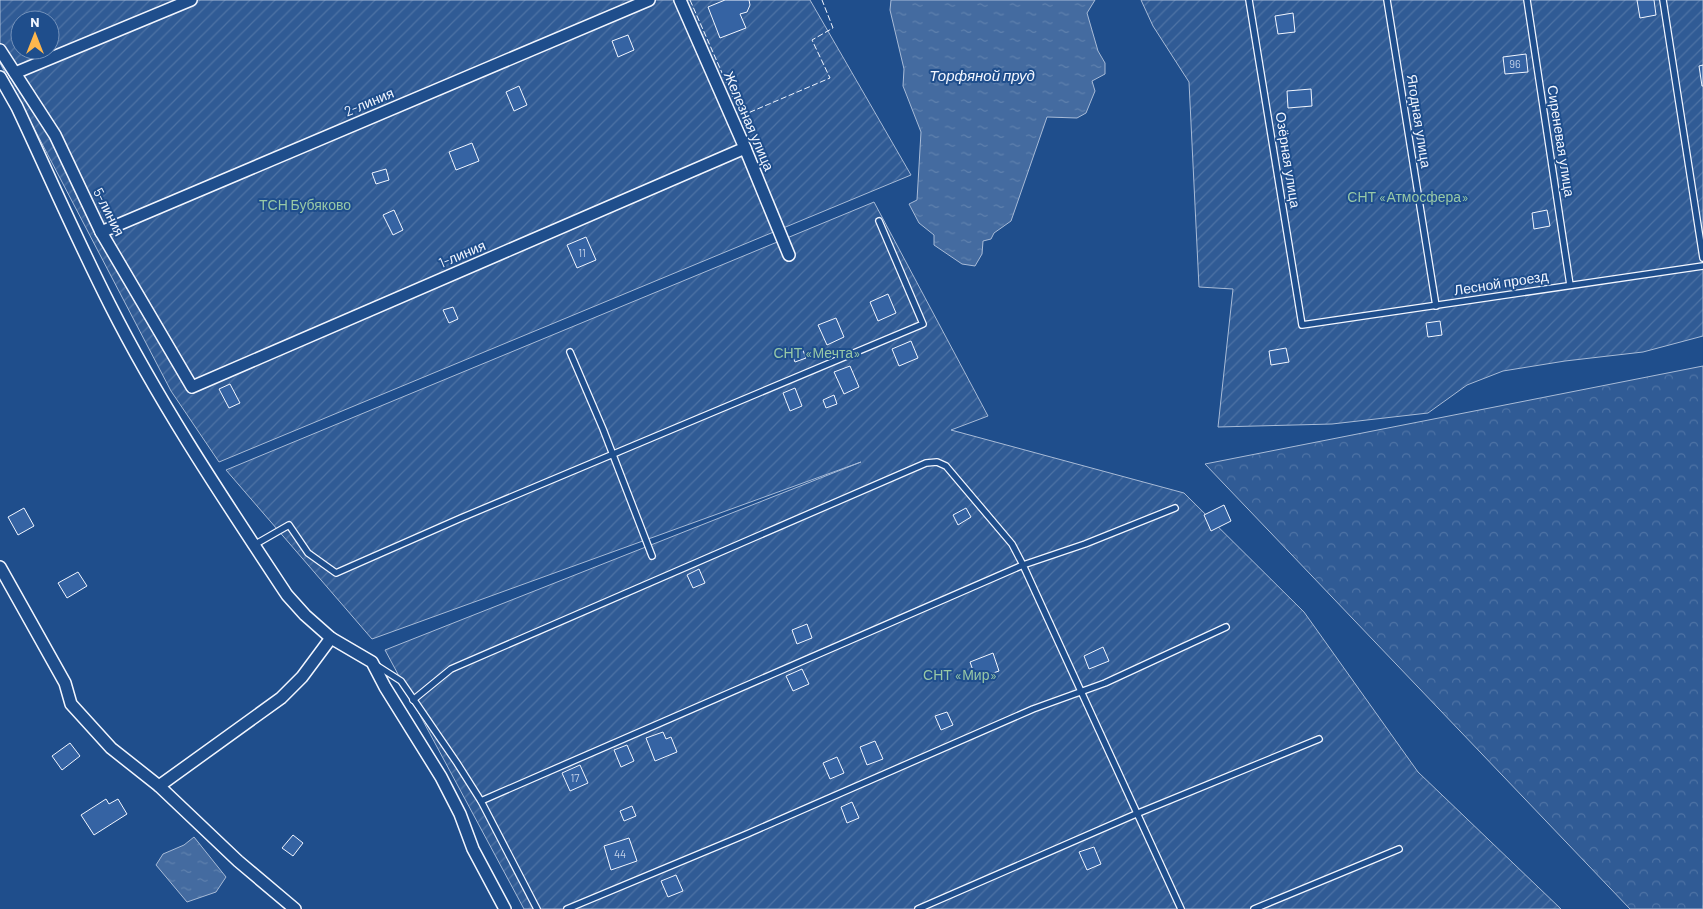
<svg xmlns="http://www.w3.org/2000/svg" width="1703" height="909" font-family="Barlow,sans-serif">
<defs>
<pattern id="forest-crowns" width="20" height="18" patternUnits="userSpaceOnUse" patternTransform="scale(1.25)"><rect width="20" height="18" fill="#305b95"/><path d="M2 6a3 3 0 1 1 6 0M12 15a3 3 0 1 1 6 0" fill="none" stroke="#4e73a5"/></pattern>
<pattern id="garden-furrows" width="10" height="10" patternUnits="userSpaceOnUse" patternTransform="scale(1.25)"><rect width="10" height="10" fill="#305b95"/><path d="M-1 1l2-2M0 10L10 0M9 11l2-2" fill="none" stroke="#4e73a5"/></pattern>
<pattern id="water-ripples" width="26" height="14" patternUnits="userSpaceOnUse" patternTransform="scale(1.25)"><rect width="26" height="14" fill="#446ba0"/><path d="M2 4q2-2 4 0t4 0M15 11q2-2 4 0t4 0" fill="none" stroke="#5f81ae"/></pattern>
</defs>
<rect width="100%" height="100%" fill="#1f4e8c"/>
<!-- forest -->
<path fill="url(#forest-crowns)" stroke="#a8bbd7" d="M1703 366V909H1630L1205 464Z"/>
<!-- garden -->
<g fill="url(#garden-furrows)" stroke="#a8bbd7" fill-rule="evenodd">
<path d="M0 0H810L911 175 219 462 171 391 0 63ZM20 20H50V50H20Z"/>
<path d="M1141 0H1703V336L1643 352 1565 361 1503 371 1467 385 1428 413 1332 424 1218 427 1233 289 1199 287 1189 82 1153 26Z"/>
<path d="M874 202 988 416 951 430 1184 493 1304 612 1418 772 1561 909H524L385 650 861 462 372 639 226 470Z"/>
</g>
<!-- water -->
<g fill="url(#water-ripples)" stroke="#a8bbd7">
<path d="M891 0H1095L1087 13 1098 51 1105 63V74L1092 81 1095 91 1086 113 1077 118 1047 117 1011 221 994 233 991 239 983 241 982 254 975 266 962 264 934 245V235L919 223 909 204 917 200 921 132 903 86 904 69 890 10Z"/>
<path d="M194 837 226 877 216 892 187 902 156 865 163 854 184 845Z"/>
</g>
<!-- building -->
<g fill="#3563a3" stroke="#f2f6ff">
<path d="M725 0H749L750 5 747 12 740 14 746 28 720 38 708 7Z"/>
<path d="M1637 0H1654L1656 15 1640 18Z"/>
<path d="M1293 13 1295 32 1278 34 1275 16Z"/>
<path d="M628 35 634 50 618 57 612 41Z"/>
<path d="M1526 54 1528 72 1505 74 1503 57Z"/>
<path d="M1703 65V86H1702L1699 66Z"/>
<path d="M519 86 527 105 514 111 506 92Z"/>
<path d="M1311 89 1312 106 1288 108 1287 91Z"/>
<path d="M472 143 479 161 456 170 449 152Z"/>
<path d="M386 169 389 180 376 184 372 173Z"/>
<path d="M394 210 403 230 393 235 383 215Z"/>
<path d="M1547 210 1550 226 1534 229 1532 213Z"/>
<path d="M586 237 596 260 577 268 567 245Z"/>
<path d="M888 294 896 313 878 321 870 302Z"/>
<path d="M453 307 458 319 449 323 443 310Z"/>
<path d="M836 318 844 337 827 345 818 325Z"/>
<path d="M1440 321 1442 335 1428 337 1426 323Z"/>
<path d="M911 341 918 358 899 366 892 349Z"/>
<path d="M802 348 806 358 795 362 791 352Z"/>
<path d="M1286 348 1289 362 1271 365 1269 351Z"/>
<path d="M850 366 859 387 844 394 834 372Z"/>
<path d="M230 384 240 403 229 408 219 389Z"/>
<path d="M795 388 802 406 790 411 783 393Z"/>
<path d="M834 395 837 404 826 408 823 400Z"/>
<path d="M1224 505 1231 521 1211 531 1204 515Z"/>
<path d="M24 508 34 526 18 535 8 517Z"/>
<path d="M966 508 971 517 958 525 953 515Z"/>
<path d="M699 569 705 583 693 588 687 575Z"/>
<path d="M78 572 87 586 67 598 58 583Z"/>
<path d="M807 624 812 638 797 644 792 630Z"/>
<path d="M1103 647 1109 661 1089 669 1084 656Z"/>
<path d="M993 653 999 671 976 679 970 662Z"/>
<path d="M802 669 809 684 793 691 786 676Z"/>
<path d="M947 712 953 725 941 730 935 716Z"/>
<path d="M663 732 666 739 671 737 677 752 655 761 646 738Z"/>
<path d="M875 741 883 759 867 765 860 747Z"/>
<path d="M70 743 80 756 62 770 52 756Z"/>
<path d="M627 745 634 761 621 767 614 750Z"/>
<path d="M837 757 844 773 830 779 823 763Z"/>
<path d="M580 765 588 783 570 791 562 773Z"/>
<path d="M106 799 109 804 118 799 127 814 94 835 81 815Z"/>
<path d="M852 802 859 818 847 823 841 807Z"/>
<path d="M632 806 636 816 624 821 620 811Z"/>
<path d="M293 835 303 843 293 856 282 848Z"/>
<path d="M629 838 637 861 611 870 604 846Z"/>
<path d="M1094 847 1101 864 1087 870 1079 852Z"/>
<path d="M676 875 683 891 668 897 661 881Z"/>
</g>
<g fill="none" stroke-linecap="round" stroke-linejoin="round">
<!-- lane casing -->
<g stroke="#f2f6ff" stroke-width="8">
<g id="lane">
<path d="M1249 0 1302 325 1703 266"/>
<path d="M1387 0 1436 306"/>
<path d="M1527 0 1570 285"/>
<path d="M1663 0 1703 258"/>
<path d="M570 352 603 429 652 556"/>
<path d="M254 545 289 525 308 553 336 573 461 518 923 324 879 221"/>
<path d="M376 665 401 681 457 763 481 801 537 909"/>
<path d="M413 700 451 669 926 463 937 462 946 466 1012 544 1023 565 1181 909"/>
<path d="M481 801 1023 565 1085 544 1175 508"/>
<path d="M567 909 747 834 1033 709 1105 683 1226 627"/>
<path d="M918 909 1136 814 1319 739"/>
<path d="M1254 909 1399 849"/>
</g>
</g>
<!-- street casing -->
<g stroke="#f2f6ff" stroke-width="14">
<g id="street">
<path d="M680 0 745 148 789 255"/>
<path d="M0 50 55 135 101 232 192 387 745 148"/>
<path d="M15 73 191 0"/>
<path d="M0 77 17 107C48 173 77 240 110 305 161 406 225 501 287 595L305 615 331 638 372 662 385 687 441 777 460 814 473 849 505 909"/>
<path d="M101 232 649 0"/>
<path d="M0 567 65 683 71 704 111 748 159 786 281 698 302 677 331 638"/>
<path d="M159 786 238 861 295 909"/>
</g>
</g>
<!-- lane -->
<use href="#lane" stroke="#1f4e8c" stroke-width="5.5"/>
<!-- street -->
<use href="#street" stroke="#1f4e8c" stroke-width="11"/>
<!-- fence -->
<path stroke="#f2f6ff" stroke-width="1" stroke-dasharray="6 2.5" stroke-linecap="butt" d="M690 0 741 116 830 78 812 40 833 28 822 0"/>
</g>
<g text-anchor="middle" stroke-width="4" stroke-linejoin="round" paint-order="stroke">
<!-- number labels -->
<g font-size="11" fill="#c3d1e8">
<text x="1515" y="68">96</text>
<text x="582" y="257">11</text>
<text x="575" y="782">17</text>
<text x="620" y="858">44</text>
</g>
<!-- street labels -->
<g font-size="14" fill="#f2f6ff" stroke="#1f4e8c">
<text transform="translate(369 102) rotate(-23)" y="5">2-линия</text>
<text transform="translate(749 121) rotate(67)" y="5">Железная улица</text>
<text transform="translate(1419 121) rotate(81)" y="5">Ягодная улица</text>
<text transform="translate(1561 141) rotate(81)" y="5">Сиреневая улица</text>
<text transform="translate(1288 160) rotate(81)" y="5">Озёрная улица</text>
<text transform="translate(109 212) rotate(63)" y="5">5-линия</text>
<text transform="translate(462 254) rotate(-23)" y="5">1-линия</text>
<text transform="translate(1501 283) rotate(-9)" y="5">Лесной проезд</text>
</g>
<!-- park labels -->
<g font-size="14" fill="#97c8a6" stroke="#1f4e8c">
<text x="1408" y="202">СНТ «Атмосфера»</text>
<text x="305" y="210">ТСН Бубяково</text>
<text x="817" y="358">СНТ «Мечта»</text>
<text x="960" y="680">СНТ «Мир»</text>
</g>
<!-- water labels -->
<g font-size="15" font-style="italic" fill="#f2f6ff" stroke="#1f4e8c">
<text x="982" y="81">Торфяной пруд</text>
</g>
</g>
<!-- north arrow -->
<g transform="translate(35 35)"><circle r="24" fill="#1f4e8c" stroke="#7391ba"/>
<path d="M0-4L9 19L0 12L-9 19Z" fill="#ffb74d"/>
<text y="-8" font-size="14" font-weight="bold" text-anchor="middle" fill="#f2f6ff">N</text>
</g>
</svg>
